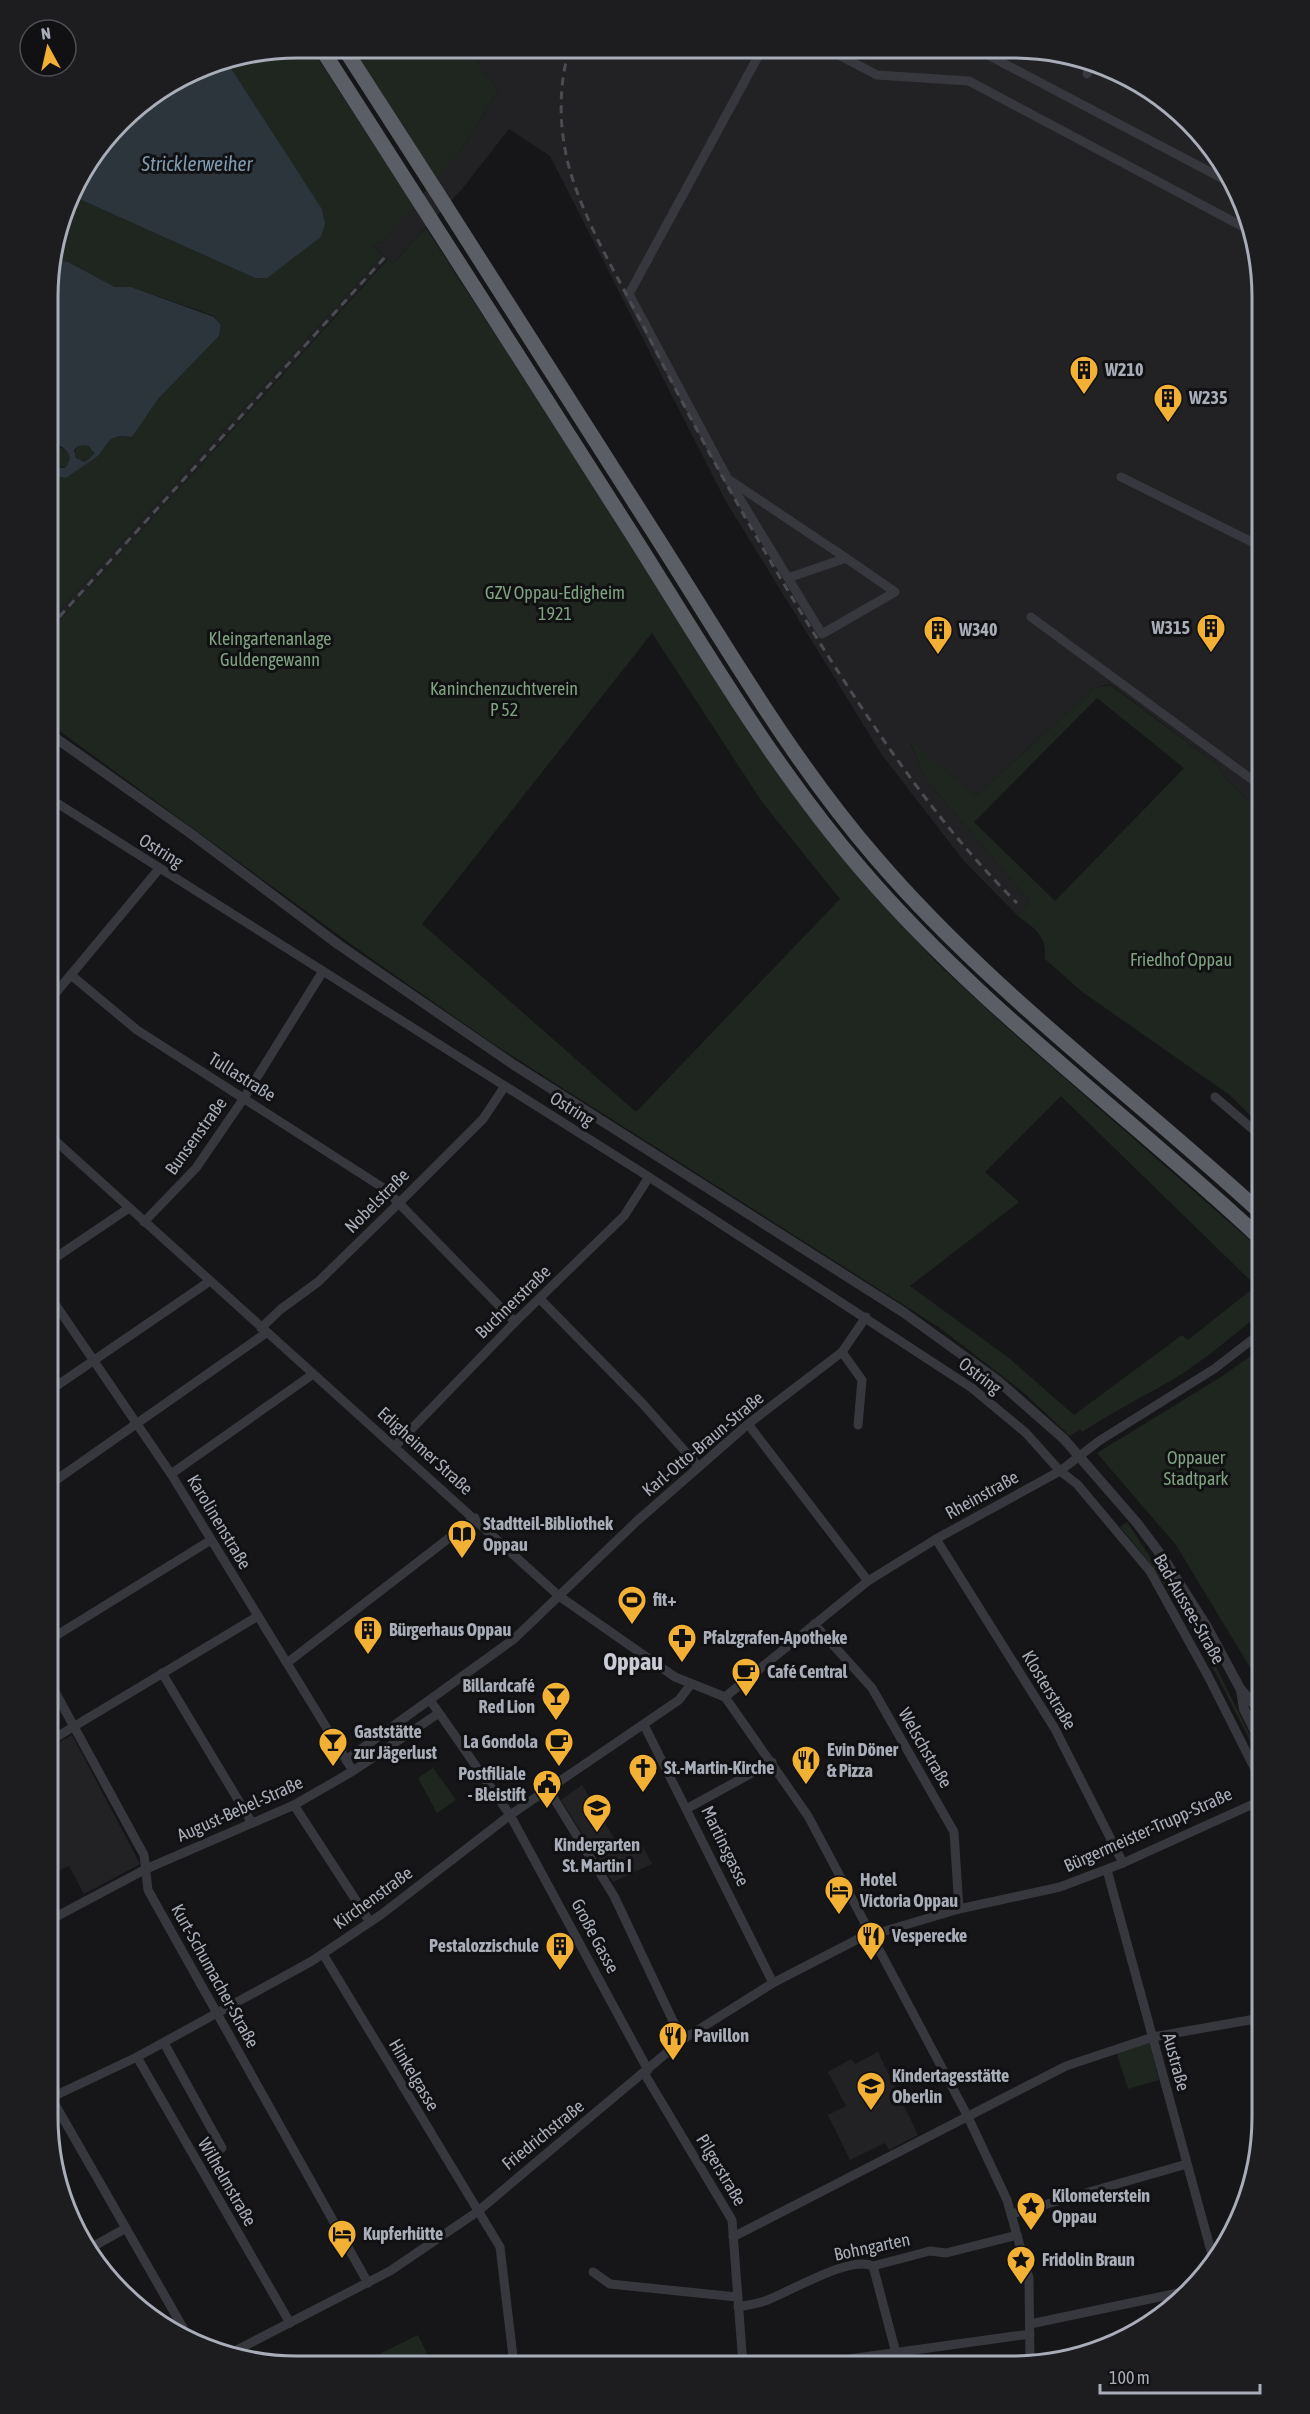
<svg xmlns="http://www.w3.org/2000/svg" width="1310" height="2414" font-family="'Asap Condensed',sans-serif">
<rect width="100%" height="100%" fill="#161618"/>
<!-- built -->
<g fill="#222225">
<path d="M468 49 1061 53 1123 74 1177 110 1220 158 1249 217 1262 297V814L1224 776 1219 766 1110 684 1094 688 976 796 910 742 924 777 1030 902 1018 916 963 860 882 755 725 500 550 156 509 129 462 189 393 263 387 259 50 631V621L383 255 373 246 377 242 380 244 461 150 498 91Z"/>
<path d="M72 1735 140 1864 84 1894 69 1866 48 1875V1748Z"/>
<path d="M582 1785 621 1850 639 1839 652 1864 613 1882 561 1800Z"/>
<path d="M878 2052 918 2135 889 2150 885 2143 850 2160 828 2115 846 2106 828 2072 851 2059 855 2064Z"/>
</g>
<!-- green -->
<g fill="#1e261f" fill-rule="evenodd">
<path d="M297 48H311L414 206 380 244 377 242 373 246 383 255 50 621V475L66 478 98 456 111 439 119 436 132 437 158 399 219 336 221 325 214 316 131 287H115L68 262 52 259 72 193 77 198 255 278 325 223 322 209 227 62Z"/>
<path d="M352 48 468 49 498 91 461 150 437 179Z"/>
<path d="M426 228 798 802 861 880 935 961 1004 1025 1262 1251V1312C1228 1339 1196 1368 1158 1388 1132 1402 1107 1416 1082 1432L1080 1429 1070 1436 1023 1392 940 1328 492 1043 366 955 50 724V631L388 259 393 263ZM652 633 762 802 840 899 636 1112 422 924ZM1061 1096 1256 1286 1188 1340 1182 1335 1074 1415 1009 1358 910 1286 1019 1202 985 1172Z"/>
<path d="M50 443 69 451V463L65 468 56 466 50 454Z"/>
<circle cx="84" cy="453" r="9"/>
<path d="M1110 685 1219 766 1224 776 1262 814V1127L1231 1096 1081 991 1045 959C1046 934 1036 930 1018 916L1030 902 924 777 910 741 976 796 1094 688ZM1097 698 1184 768 1055 901 974 822Z"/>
<path d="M1262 1348V1687L1176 1545 1097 1453 1221 1377Z"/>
<path d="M1127 1522 1194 1623 1262 1759V1765C1220 1682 1182 1597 1120 1527Z"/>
<path d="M433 1768 456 1800 437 1813 418 1778Z"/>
<path d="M1149 2041 1159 2080 1128 2089 1116 2051Z"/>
<path d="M418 2335 432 2364H359Z"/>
</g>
<!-- water -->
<g fill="#2c353c" fill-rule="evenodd">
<path d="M227 62 322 209 325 223 321 237 267 278H255L77 198 72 193 74 187 133 110 202 67Z"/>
<path d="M52 259 68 262 115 287H131L214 317 221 325 219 336 158 399 132 437 119 436 111 439 98 456 66 478 50 475V454L60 468H65C77 454 63 445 50 443ZM84 445 89 446 94 453 90 459 84 462 76 458 74 450 78 446Z"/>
</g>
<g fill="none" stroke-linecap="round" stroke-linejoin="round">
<!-- minor -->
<g stroke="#37383d" stroke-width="9">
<path d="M761 51 629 294 728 479 822 634 895 592 846 558 788 578"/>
<path d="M831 51 877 75 969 81 1251 231"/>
<path d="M972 52 988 55 1233 184"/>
<path d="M1087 74 1093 63"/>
<path d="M1121 477 1262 547"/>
<path d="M731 481 846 558"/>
<path d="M1031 617 1262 787"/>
<path d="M49 798 649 1177 972 1388 1026 1433 1060 1471 1077 1484 1150 1571 1208 1676 1262 1783"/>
<path d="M71 975 137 1030 385 1189 515 1322"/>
<path d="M49 1001 159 869"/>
<path d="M1215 1097 1262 1137"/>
<path d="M49 1135 559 1596 675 1677 725 1697 808 1816 967 2115 1007 2200 1029 2278 1030 2363"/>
<path d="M144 1222 196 1168 244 1098 323 971"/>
<path d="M49 1262 129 1208"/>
<path d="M49 1295 171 1474 353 1771"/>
<path d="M540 1299 642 1403 699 1467"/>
<path d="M261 1328 281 1309 318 1282 399 1203 483 1119 505 1086"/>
<path d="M842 1352 862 1380 858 1425"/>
<path d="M49 1391 210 1281"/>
<path d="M748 1424 868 1581"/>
<path d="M395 1446 515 1322 624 1216 649 1177"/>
<path d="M171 1474 313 1374"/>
<path d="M49 1485 266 1333"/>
<path d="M936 1539 1055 1729 1123 1863"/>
<path d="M814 1624 872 1688 954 1832 959 1909"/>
<path d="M49 1640 211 1540"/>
<path d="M287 1663 475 1518"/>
<path d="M162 1673 252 1823"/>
<path d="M48 1679 144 1855 148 1890 368 2283"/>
<path d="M725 1697 868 1581 936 1539 1060 1471 1099 1441 1214 1369 1262 1332"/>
<path d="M430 1700 510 1815 648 2070"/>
<path d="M644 1725 773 1983"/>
<path d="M48 1742 258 1616"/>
<path d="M346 1760 514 1639 637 1521 748 1424 842 1352 866 1317"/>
<path d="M548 1789 614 1896 682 2040"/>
<path d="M294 1805 370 1922"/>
<path d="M688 1808 772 1762"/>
<path d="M1107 1870 1214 2262"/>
<path d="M48 1921 146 1869 294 1805 353 1771 439 1713"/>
<path d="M323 1954 500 2247 514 2365"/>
<path d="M164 2043 222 2148"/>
<path d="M137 2057 290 2323"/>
<path d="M644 2073 732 2220 743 2365"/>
<path d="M48 2092 190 2340"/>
<path d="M48 2099 137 2057 312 1961 382 1914 510 1815 679 1700 691 1684"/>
<path d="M1012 2214 1187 2164"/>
<path d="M733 2237 1066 2066 1153 2037 1261 2018"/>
<path d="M87 2250 126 2228"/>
<path d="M873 2266 896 2353V2366"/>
<path d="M593 2272 610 2284 737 2297"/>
<path d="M738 2307C747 2305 756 2304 765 2301 790 2292 849 2255 873 2266L930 2251 946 2253 1017 2235"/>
<path d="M1030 2324 1188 2291"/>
<path d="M229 2354 390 2271 477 2212 682 2040 773 1983 858 1939 959 1909 1060 1887 1123 1863 1262 1800"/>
<path d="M806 2365 1030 2334"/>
</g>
<!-- tertiary -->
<g stroke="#37383d" stroke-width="10">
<path d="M50 734 190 833 339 945 514 1065 903 1312 997 1380 1064 1439 1137 1523 1164 1559 1207 1627 1241 1690 1254 1704 1262 1717"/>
<path d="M1241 1690 1244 1709 1262 1745"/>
</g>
<!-- trunk -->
<g stroke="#5b5e65" stroke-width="15">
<path d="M321 48C426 210 528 372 632 534 704 648 773 767 862 870 981 1009 1129 1115 1262 1240"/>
<path d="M344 48C449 210 552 373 656 536 725 644 791 760 876 858 991 992 1133 1095 1262 1214"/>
</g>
<!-- rail -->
<g stroke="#4a4c52" stroke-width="3" stroke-dasharray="8 6" stroke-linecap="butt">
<path d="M569 50C558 88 559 129 569 167 585 225 622 284 649 337 702 443 760 547 823 648 881 739 940 827 1017 903"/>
<path d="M50 627 387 255"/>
</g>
</g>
<!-- icons -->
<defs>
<g id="building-pin" transform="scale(1.5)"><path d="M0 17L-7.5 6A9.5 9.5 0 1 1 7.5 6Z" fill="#f2b134" stroke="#111113"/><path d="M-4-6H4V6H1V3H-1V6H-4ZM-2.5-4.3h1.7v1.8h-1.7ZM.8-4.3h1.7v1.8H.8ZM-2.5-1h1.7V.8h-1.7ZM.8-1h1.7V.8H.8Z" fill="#111"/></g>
<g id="library-pin" transform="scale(1.5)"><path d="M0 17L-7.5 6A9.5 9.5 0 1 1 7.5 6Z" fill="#f2b134" stroke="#111113"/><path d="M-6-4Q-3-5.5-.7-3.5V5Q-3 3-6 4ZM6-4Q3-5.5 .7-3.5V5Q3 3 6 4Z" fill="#111"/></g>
<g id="stadium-pin" transform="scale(1.5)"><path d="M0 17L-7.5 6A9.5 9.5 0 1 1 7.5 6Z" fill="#f2b134" stroke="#111113"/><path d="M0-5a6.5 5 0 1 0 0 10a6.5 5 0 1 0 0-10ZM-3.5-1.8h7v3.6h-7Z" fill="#111"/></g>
<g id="pharmacy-pin" transform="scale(1.5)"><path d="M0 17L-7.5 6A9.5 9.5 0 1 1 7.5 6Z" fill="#f2b134" stroke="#111113"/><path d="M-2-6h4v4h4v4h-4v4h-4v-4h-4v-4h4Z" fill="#111"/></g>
<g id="cafe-pin" transform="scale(1.5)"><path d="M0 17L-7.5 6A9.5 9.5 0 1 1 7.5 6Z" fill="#f2b134" stroke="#111113"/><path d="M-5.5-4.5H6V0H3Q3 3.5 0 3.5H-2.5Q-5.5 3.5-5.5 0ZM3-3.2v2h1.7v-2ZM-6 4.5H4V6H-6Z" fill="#111"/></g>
<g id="bar-pin" transform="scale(1.5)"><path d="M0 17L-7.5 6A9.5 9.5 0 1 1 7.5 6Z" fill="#f2b134" stroke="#111113"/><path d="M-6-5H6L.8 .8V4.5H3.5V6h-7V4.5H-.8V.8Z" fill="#111"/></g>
<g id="restaurant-pin" transform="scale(1.5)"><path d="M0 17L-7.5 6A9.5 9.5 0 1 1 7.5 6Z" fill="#f2b134" stroke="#111113"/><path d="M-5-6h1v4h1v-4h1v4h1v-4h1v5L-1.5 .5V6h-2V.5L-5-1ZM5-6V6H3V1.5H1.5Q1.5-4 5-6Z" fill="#111"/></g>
<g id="church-pin" transform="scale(1.5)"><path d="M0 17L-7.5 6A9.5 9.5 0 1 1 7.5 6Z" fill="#f2b134" stroke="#111113"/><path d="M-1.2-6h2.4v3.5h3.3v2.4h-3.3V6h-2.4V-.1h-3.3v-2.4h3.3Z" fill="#111"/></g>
<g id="civic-pin" transform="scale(1.5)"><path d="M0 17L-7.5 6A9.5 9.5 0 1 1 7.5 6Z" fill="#f2b134" stroke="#111113"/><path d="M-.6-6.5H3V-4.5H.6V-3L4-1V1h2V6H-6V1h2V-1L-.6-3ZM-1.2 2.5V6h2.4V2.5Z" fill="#111"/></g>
<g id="school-pin" transform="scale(1.5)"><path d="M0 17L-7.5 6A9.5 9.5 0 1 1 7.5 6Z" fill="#f2b134" stroke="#111113"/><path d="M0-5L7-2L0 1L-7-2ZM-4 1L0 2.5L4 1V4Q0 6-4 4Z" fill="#111"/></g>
<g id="hotel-pin" transform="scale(1.5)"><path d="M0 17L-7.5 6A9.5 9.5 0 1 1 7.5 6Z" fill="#f2b134" stroke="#111113"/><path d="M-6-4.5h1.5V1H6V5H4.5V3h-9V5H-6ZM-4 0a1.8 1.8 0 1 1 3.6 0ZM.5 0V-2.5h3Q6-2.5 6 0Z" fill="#111"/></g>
<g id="sight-pin" transform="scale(1.5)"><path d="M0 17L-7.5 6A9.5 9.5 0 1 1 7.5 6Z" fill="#f2b134" stroke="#111113"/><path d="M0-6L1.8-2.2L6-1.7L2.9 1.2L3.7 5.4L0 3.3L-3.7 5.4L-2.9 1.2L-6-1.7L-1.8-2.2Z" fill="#111"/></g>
</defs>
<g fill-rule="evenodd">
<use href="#building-pin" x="1084" y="370"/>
<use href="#building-pin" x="1168" y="398"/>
<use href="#building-pin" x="1211" y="628"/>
<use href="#building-pin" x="938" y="630"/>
<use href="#library-pin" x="462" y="1534"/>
<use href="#stadium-pin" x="632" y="1600"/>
<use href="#building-pin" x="368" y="1630"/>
<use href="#pharmacy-pin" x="682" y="1638"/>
<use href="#cafe-pin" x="746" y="1672"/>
<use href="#bar-pin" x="556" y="1696"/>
<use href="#bar-pin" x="333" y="1742"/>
<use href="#cafe-pin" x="559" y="1742"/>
<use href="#restaurant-pin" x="806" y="1760"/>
<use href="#church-pin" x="643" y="1768"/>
<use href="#civic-pin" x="547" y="1784"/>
<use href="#school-pin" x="597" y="1808"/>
<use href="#hotel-pin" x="839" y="1890"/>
<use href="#restaurant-pin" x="871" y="1936"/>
<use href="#building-pin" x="560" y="1946"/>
<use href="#restaurant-pin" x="673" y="2036"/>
<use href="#school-pin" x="871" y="2086"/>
<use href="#sight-pin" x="1031" y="2206"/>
<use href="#hotel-pin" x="342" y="2234"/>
<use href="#sight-pin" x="1021" y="2260"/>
</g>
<g text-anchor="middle" stroke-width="6" stroke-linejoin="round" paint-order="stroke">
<!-- poi labels -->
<g font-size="18" font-weight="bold" fill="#a8adb8" stroke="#111113" text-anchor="start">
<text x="1105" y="376">W210</text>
<text x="1189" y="404">W235</text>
<text x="1190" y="634" text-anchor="end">W315</text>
<text x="959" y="636">W340</text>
<text x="483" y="1530">Stadtteil-Bibliothek<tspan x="483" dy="21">Oppau</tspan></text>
<text x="653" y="1606">fit+</text>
<text x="389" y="1636">Bürgerhaus Oppau</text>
<text x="703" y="1644">Pfalzgrafen-Apotheke</text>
<text x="767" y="1678">Café Central</text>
<text x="535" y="1692" text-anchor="end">Billardcafé<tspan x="535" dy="21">Red Lion</tspan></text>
<text x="354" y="1738">Gaststätte<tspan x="354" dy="21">zur Jägerlust</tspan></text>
<text x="538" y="1748" text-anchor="end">La Gondola</text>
<text x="827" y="1756">Evin Döner<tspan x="827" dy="21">&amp; Pizza</tspan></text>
<text x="664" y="1774">St.-Martin-Kirche</text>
<text x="526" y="1780" text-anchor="end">Postfiliale<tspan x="526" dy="21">- Bleistift</tspan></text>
<text x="597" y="1851" text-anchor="middle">Kindergarten<tspan x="597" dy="21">St. Martin I</tspan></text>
<text x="860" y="1886">Hotel<tspan x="860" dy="21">Victoria Oppau</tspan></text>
<text x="892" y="1942">Vesperecke</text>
<text x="539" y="1952" text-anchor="end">Pestalozzischule</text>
<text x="694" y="2042">Pavillon</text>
<text x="892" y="2082">Kindertagesstätte<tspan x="892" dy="21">Oberlin</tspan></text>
<text x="1052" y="2202">Kilometerstein<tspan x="1052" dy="21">Oppau</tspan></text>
<text x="363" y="2240">Kupferhütte</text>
<text x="1042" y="2266">Fridolin Braun</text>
</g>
<!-- park labels -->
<g font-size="18" fill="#7fa381" stroke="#111113">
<text x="555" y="599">GZV Oppau-Edigheim<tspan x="555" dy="21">1921</tspan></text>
<text x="270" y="645">Kleingartenanlage<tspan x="270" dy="21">Guldengewann</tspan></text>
<text x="504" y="695">Kaninchenzuchtverein<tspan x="504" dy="21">P 52</tspan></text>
<text x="1181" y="966">Friedhof Oppau</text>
<text x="1196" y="1464">Oppauer<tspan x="1196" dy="21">Stadtpark</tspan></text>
</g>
<!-- street labels -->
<g font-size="18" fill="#a8adb8" stroke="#111113">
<text transform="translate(161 851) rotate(32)" y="6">Ostring</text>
<text transform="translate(242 1077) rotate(32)" y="6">Tullastraße</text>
<text transform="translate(572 1109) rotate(32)" y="6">Ostring</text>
<text transform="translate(196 1136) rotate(-54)" y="6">Bunsenstraße</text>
<text transform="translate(377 1201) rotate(-45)" y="6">Nobelstraße</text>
<text transform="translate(513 1302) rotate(-44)" y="6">Buchnerstraße</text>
<text transform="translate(980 1376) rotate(37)" y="6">Ostring</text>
<text transform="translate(703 1444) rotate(-40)" y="6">Karl-Otto-Braun-Straße</text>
<text transform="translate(425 1451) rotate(42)" y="6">Edigheimer Straße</text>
<text transform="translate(982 1495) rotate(-29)" y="6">Rheinstraße</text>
<text transform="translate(219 1522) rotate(59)" y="6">Karolinenstraße</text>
<text transform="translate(1189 1609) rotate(60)" y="6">Bad-Aussee-Straße</text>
<text transform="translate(1049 1690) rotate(59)" y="6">Klosterstraße</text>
<text transform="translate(925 1748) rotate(60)" y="6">Welschstraße</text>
<text transform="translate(240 1809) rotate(-24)" y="6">August-Bebel-Straße</text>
<text transform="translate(1148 1830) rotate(-24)" y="6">Bürgermeister-Trupp-Straße</text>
<text transform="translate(725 1846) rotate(64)" y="6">Martinsgasse</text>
<text transform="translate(373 1898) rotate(-36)" y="6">Kirchenstraße</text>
<text transform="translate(595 1936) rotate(62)" y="6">Große Gasse</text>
<text transform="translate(215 1976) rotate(61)" y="6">Kurt-Schumacher-Straße</text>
<text transform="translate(1176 2062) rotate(75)" y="6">Austraße</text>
<text transform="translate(414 2075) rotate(59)" y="6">Hinkelgasse</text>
<text transform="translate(543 2135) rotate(-39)" y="6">Friedrichstraße</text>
<text transform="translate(721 2170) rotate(59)" y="6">Pilgerstraße</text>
<text transform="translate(227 2182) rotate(60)" y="6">Wilhelmstraße</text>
<text transform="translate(872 2247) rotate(-12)" y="6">Bohngarten</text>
</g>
<!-- water labels -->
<g font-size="20" font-style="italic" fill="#7f9bb3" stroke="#111113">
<text x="197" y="171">Stricklerweiher</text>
</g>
<!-- district labels -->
<g font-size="24" font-weight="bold" fill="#c9ccd4" stroke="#111113">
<text x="633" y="1670">Oppau</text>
</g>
</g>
<!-- crop -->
<path d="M0 0H1310V2414H0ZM297 58H1013A239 239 0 0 1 1252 297V2117A239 239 0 0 1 1013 2356H297A239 239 0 0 1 58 2117V297A239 239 0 0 1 297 58Z" fill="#1d1d20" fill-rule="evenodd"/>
<path fill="none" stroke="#a8adb8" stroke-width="3" d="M297 58H1013A239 239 0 0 1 1252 297V2117A239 239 0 0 1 1013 2356H297A239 239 0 0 1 58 2117V297A239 239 0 0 1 297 58Z"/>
<!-- north arrow -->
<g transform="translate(48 48) rotate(352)"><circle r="28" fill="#111113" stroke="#4d4f55" stroke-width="1.5"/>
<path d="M0-4.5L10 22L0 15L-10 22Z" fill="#f2b134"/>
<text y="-9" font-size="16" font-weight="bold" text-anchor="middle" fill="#a8adb8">N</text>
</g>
<!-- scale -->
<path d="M1100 2384v9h160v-9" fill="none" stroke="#a8adb8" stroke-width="3"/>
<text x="1109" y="2384" font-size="18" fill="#a8adb8" stroke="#111113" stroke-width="4.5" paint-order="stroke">100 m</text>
</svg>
